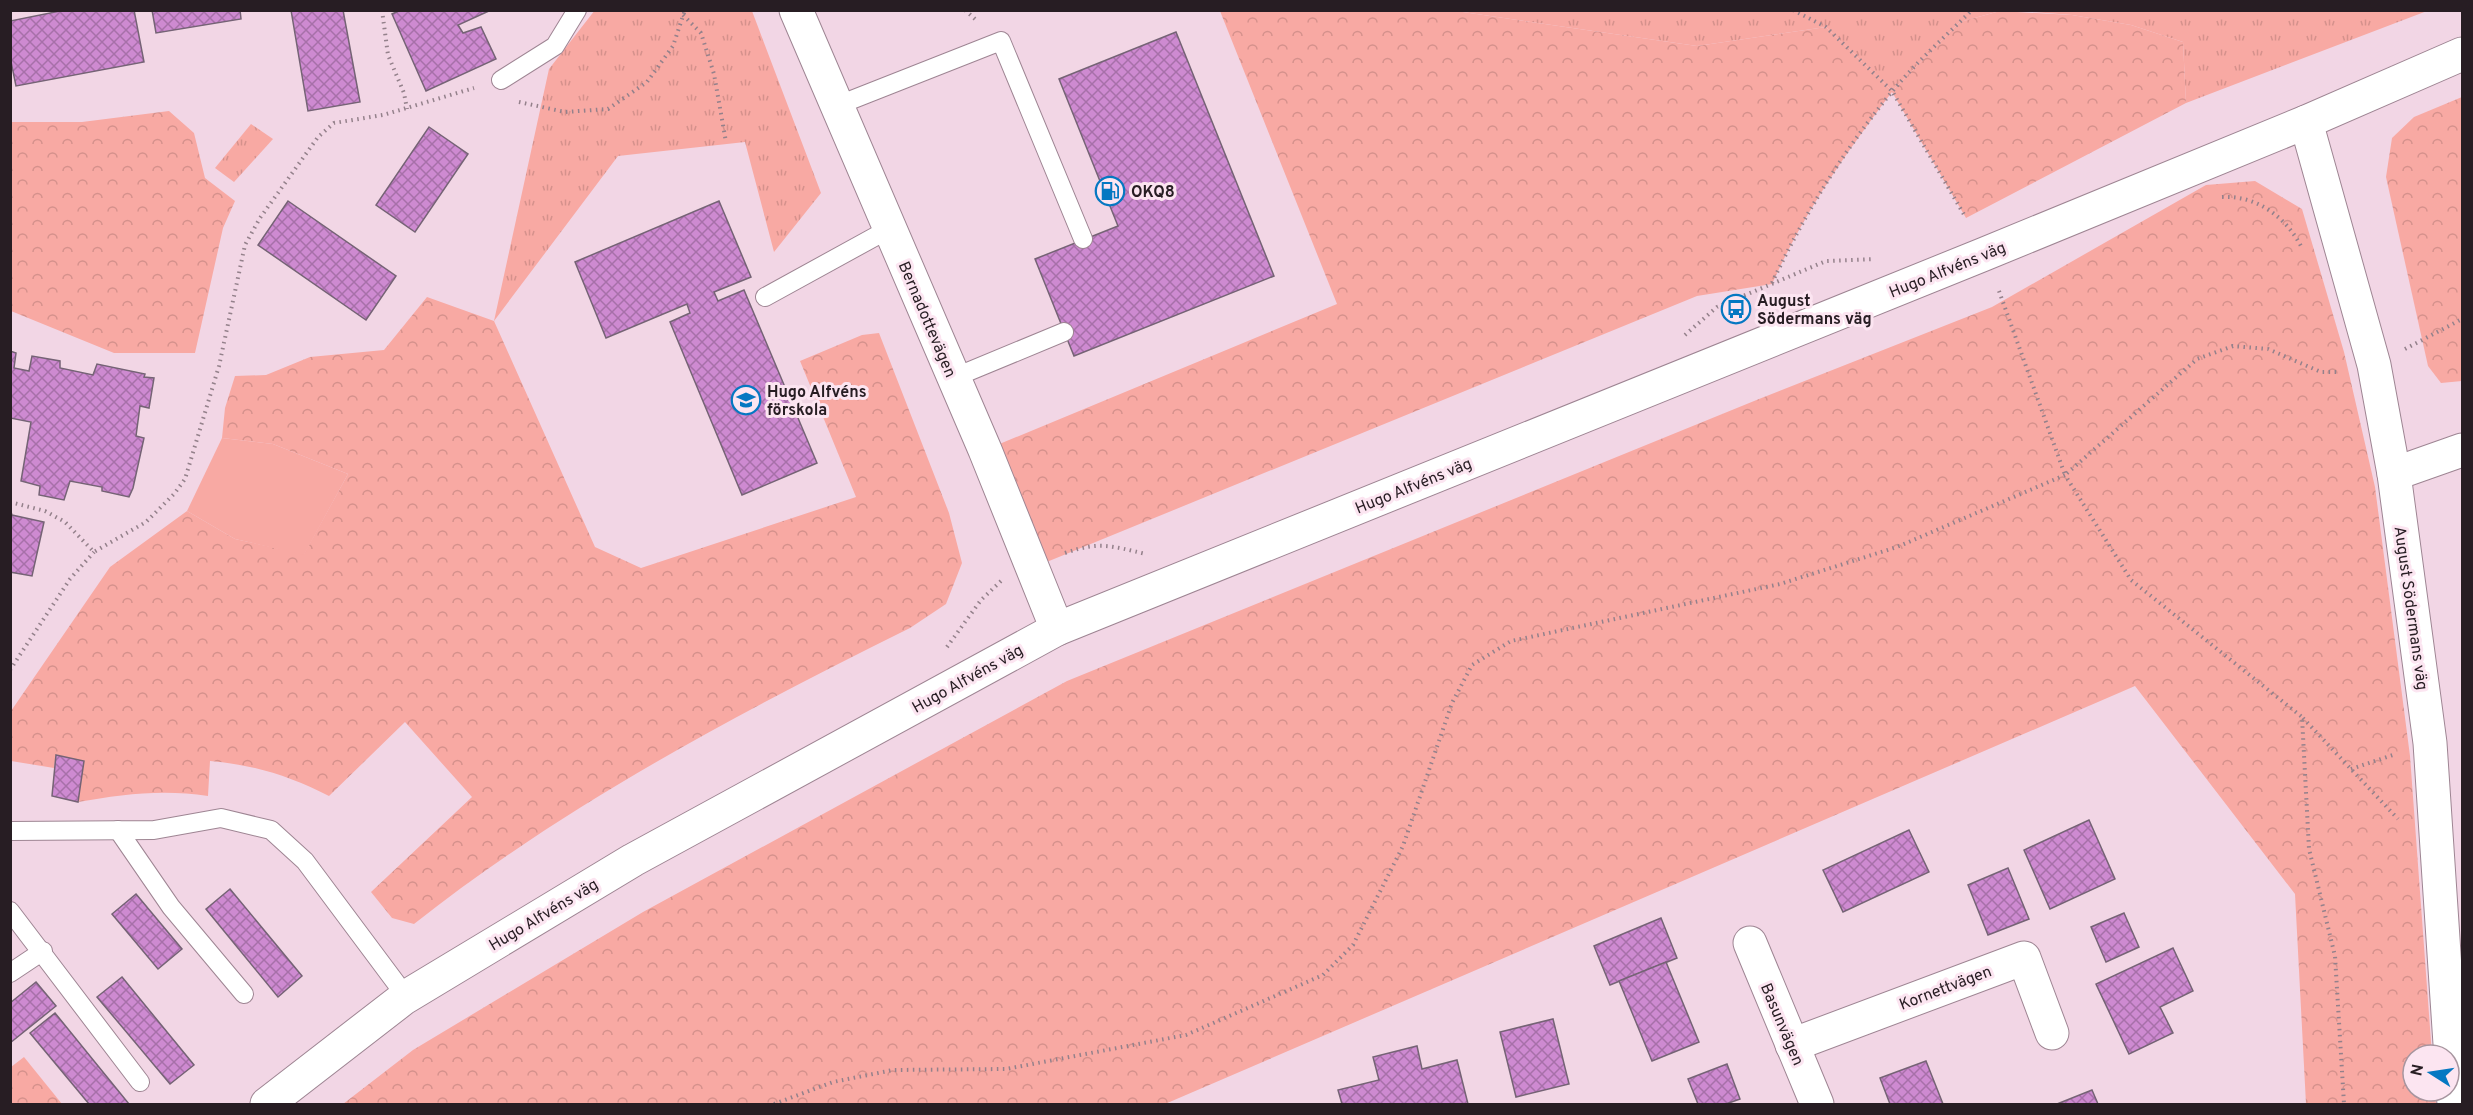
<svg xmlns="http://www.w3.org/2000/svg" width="2473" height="1115" font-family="Overpass,sans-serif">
<defs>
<pattern id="grass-tufts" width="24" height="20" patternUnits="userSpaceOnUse" patternTransform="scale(1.5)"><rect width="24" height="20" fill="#f8a9a3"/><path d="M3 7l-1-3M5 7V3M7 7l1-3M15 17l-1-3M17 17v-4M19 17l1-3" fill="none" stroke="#d5918c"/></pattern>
<pattern id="forest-crowns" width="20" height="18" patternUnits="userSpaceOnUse" patternTransform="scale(1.5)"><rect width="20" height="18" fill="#f8a9a3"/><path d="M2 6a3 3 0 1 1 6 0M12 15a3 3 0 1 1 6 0" fill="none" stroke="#d5918c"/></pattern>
<pattern id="building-cross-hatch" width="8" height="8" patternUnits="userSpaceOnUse" patternTransform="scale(1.5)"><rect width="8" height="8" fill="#ce8ad1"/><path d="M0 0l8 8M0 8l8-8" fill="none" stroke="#a770a9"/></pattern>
</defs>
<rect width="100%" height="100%" fill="#f2d6e5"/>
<!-- grass -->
<g fill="url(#grass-tufts)">
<path d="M595 10 752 11 821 193 774 252 745 142 618 156 494 321 549 69Z"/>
<path d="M1456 11H2000L1960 22 1892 91 1826 27 1697 46Z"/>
<path d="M2020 11H2427L2186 103 2183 42 2131 25 2072 15Z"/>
<path d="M251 124 273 139 234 182 215 168Z"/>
</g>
<!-- forest -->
<g fill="url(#forest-crowns)">
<path d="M1220 11H1456L1697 46 1826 27 1892 91 1960 22 2000 11 2072 15 2131 25 2183 42 2186 103 1966 218 1892 92C1844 156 1805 211 1772 284L1697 296 1032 568 985 450 1337 304Z"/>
<path d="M2462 97V381L2441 383 2428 366 2386 177 2392 138 2414 117Z"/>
<path d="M169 111 194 133 205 178 235 201 223 228 195 353H114L11 311V122H82Z"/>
<path d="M2255 181 2302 209 2344 352 2375 487 2410 756 2432 1055H2413V1091H2435L2436 1104H2306L2295 894 2135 686 1165 1104H343L413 1050 643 912 1067 681 1759 399 1992 307 2206 185Z"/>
<path d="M427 297 494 321 595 547 641 568 856 497 800 361 862 335 879 333 949 513 962 563 946 604 910 628C737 714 566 804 414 924L392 918 371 892 472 797 405 722 329 796C289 776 255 765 210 761L208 796C164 789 122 794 78 802L83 761 56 755 54 768 11 761V711L110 567 187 511 235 539 304 554 348 474 273 444 222 438 225 408 235 376 266 375 310 357 384 350Z"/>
<path d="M24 1057 62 1104H11V1067Z"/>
</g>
<!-- pitch -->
<path fill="#f8a9a3" d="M222 438 273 444 348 474 304 555 235 539 187 511Z"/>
<!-- building -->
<g fill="url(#building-cross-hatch)" stroke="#756375" stroke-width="1.5">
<path d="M65 10H134L144 62 16 86 10 57V21Z"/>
<path d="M152 10H240L241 19 156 33Z"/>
<path d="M291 10H343L360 102 308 111Z"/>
<path d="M491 10 458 25 463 33 481 27 496 59 426 91 392 14 401 10Z"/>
<path d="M1176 32 1274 276 1074 356 1035 259 1118 226 1059 79Z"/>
<path d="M429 127 468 154 415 232 376 205Z"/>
<path d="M288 201 396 276 366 320 258 245Z"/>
<path d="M719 201 751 277 714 292 718 301 744 290 817 463 742 495 670 322 690 313 687 304 606 338 575 262Z"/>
<path d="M10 351 16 353 14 368 29 371 32 356 60 361V368L93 375 97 364 145 374 144 377 154 378 149 408 140 406 136 436 144 438 133 488 129 497 102 491V487L70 481 64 500 39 495 40 486 21 481 31 422 10 418Z"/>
<path d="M10 509 12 515 44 522 32 576 10 572Z"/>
<path d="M56 755 84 761 78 802 52 796Z"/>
<path d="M2089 820 2115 879 2050 909 2024 850Z"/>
<path d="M1909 830 1929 872 1843 912 1823 870Z"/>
<path d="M2008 868 2029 919 1988 935 1968 885Z"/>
<path d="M230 889 302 976 278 997 206 909Z"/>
<path d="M136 894 182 949 158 969 112 914Z"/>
<path d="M2124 913 2139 947 2106 962 2091 927Z"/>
<path d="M1661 918 1677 958 1610 985 1594 946Z"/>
<path d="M2173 948 2193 991 2160 1007 2173 1033 2129 1054 2096 984Z"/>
<path d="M1666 962 1699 1042 1652 1061 1619 981Z"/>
<path d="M122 977 194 1065 170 1084 97 997Z"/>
<path d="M36 982 56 1006 10 1043V1003Z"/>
<path d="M55 1013 129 1104H89L30 1033Z"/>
<path d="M1553 1019 1569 1084 1516 1097 1500 1032Z"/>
<path d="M1417 1046 1422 1069 1457 1060 1468 1104H1342L1338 1090 1379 1080 1373 1057Z"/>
<path d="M1926 1061 1943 1104H1890L1880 1078Z"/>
<path d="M1727 1064 1740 1099 1726 1104H1698L1688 1079Z"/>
<path d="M2092 1090 2098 1104H2057Z"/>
</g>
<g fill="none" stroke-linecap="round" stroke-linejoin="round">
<!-- service casing -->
<g stroke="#9e8593" stroke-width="20">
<g id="service">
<path d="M501 80 555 46 577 10"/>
<path d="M836 106 1001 41 1083 239"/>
<path d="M765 297 889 229"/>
<path d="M953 378 1064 332"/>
<path d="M118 830 171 907 244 994"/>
<path d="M10 831 154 830 221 818 271 830 305 861 396 983 404 998"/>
<path d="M10 911 140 1082"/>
<path d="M10 973 43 951"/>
</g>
</g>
<!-- minor casing -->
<g stroke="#9e8593" stroke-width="35">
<g id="minor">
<path d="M796 10 985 450 1057 629"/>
<path d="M2306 122 2374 365 2394 474 2430 743 2454 1104"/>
<path d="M2394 474 2462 450"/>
<path d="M1750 943 1817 1104"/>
<path d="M1792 1045 2024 958 2052 1033"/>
</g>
</g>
<!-- tertiary casing -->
<g stroke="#9e8593" stroke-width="35">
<path id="tertiary" d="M267 1104 404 998 633 860 1057 629 1982 255 2306 122 2462 54"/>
</g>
<!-- path -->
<g stroke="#94818b" stroke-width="4" stroke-dasharray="1.5 4.5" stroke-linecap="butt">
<path d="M382 10 388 55 404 93 407 109"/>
<path d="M965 10 976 20"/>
<path d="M1793 10 1826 27 1892 91 1966 218"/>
<path d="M683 15 701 33 714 74 726 142"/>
<path d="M519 102 565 112 608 109 647 82 673 46 685 10"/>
<path d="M2222 197C2257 195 2287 218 2302 248"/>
<path d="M1772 283C1804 215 1843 151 1891 93 1915 63 1945 37 1972 10"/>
<path d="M1999 291 2065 475 2197 359 2233 346 2268 349 2321 372H2339"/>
<path d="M1685 335 1717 307 1826 261 1874 259"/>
<path d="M2405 349 2462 319"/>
<path d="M10 502 45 511 65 522 94 552 146 522 174 494 185 479 219 366 245 245 260 218 318 137 334 123 383 115 474 88"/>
<path d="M1065 553C1100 541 1111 546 1146 554"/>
<path d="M947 647 981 600 1001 581"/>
<path d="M10 670 70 579 94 552"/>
<path d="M2303 718 2398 819"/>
<path d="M2351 769 2396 754"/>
<path d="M774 1104 833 1082 893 1070 1006 1069 1186 1035 1323 975 1353 945 1403 846 1452 703 1472 665 1511 641 1780 584 1897 547 2065 475 2131 580 2302 717 2309 849 2335 956 2344 1104"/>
</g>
<!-- service -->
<use href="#service" stroke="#fff" stroke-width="18"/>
<!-- minor -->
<use href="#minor" stroke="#fff" stroke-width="33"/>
<!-- tertiary -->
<use href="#tertiary" stroke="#fff" stroke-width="33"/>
</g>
<!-- icons -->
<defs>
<g id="fuel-ring" transform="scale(1.5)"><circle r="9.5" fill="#fce5f1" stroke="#0578c2" stroke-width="1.5"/><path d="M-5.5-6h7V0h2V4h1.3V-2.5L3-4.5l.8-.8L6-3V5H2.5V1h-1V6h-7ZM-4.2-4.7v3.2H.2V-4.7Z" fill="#0578c2"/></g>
<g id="bus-ring" transform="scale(1.5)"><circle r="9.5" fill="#fce5f1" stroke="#0578c2" stroke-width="1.5"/><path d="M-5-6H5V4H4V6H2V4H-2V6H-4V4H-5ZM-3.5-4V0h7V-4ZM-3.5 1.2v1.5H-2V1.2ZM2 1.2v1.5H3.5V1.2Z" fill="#0578c2"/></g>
<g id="school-ring" transform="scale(1.5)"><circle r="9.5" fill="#fce5f1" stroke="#0578c2" stroke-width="1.5"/><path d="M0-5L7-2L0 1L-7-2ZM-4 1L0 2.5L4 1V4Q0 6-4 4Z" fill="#0578c2"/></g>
</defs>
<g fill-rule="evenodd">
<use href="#fuel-ring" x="1110" y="191"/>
<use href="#bus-ring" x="1736" y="309"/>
<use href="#school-ring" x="746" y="400"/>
</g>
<g text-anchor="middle" stroke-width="6" stroke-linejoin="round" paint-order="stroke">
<!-- poi labels -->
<g font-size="16" font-weight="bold" fill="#271d23" stroke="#fce5f1" text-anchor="start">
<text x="1131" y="197">OKQ8</text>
<text x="1757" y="306">August<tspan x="1757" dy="18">Södermans väg</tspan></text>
<text x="767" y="397">Hugo Alfvéns<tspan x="767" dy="18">förskola</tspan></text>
</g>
<!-- street labels -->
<g font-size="16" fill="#271d23" stroke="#fce5f1">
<text transform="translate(1947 269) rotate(-22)" y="6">Hugo Alfvéns väg</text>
<text transform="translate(928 319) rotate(67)" y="6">Bernadottevägen</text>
<text transform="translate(1413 485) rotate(-22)" y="6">Hugo Alfvéns väg</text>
<text transform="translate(2412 608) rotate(82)" y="6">August Södermans väg</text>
<text transform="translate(967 678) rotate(-29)" y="6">Hugo Alfvéns väg</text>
<text transform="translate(543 914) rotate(-31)" y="6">Hugo Alfvéns väg</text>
<text transform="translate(1945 987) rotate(-21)" y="6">Kornettvägen</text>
<text transform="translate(1783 1024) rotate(67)" y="6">Basunvägen</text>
</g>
</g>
<!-- border -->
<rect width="2473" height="1115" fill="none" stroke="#271d23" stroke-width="24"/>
<!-- north arrow -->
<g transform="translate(2431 1073) rotate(282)"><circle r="28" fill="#fce5f1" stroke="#a7959f" stroke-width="1.5"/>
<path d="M0-4.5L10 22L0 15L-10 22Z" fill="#0578c2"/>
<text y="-9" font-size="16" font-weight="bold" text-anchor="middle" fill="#271d23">N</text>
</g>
</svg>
